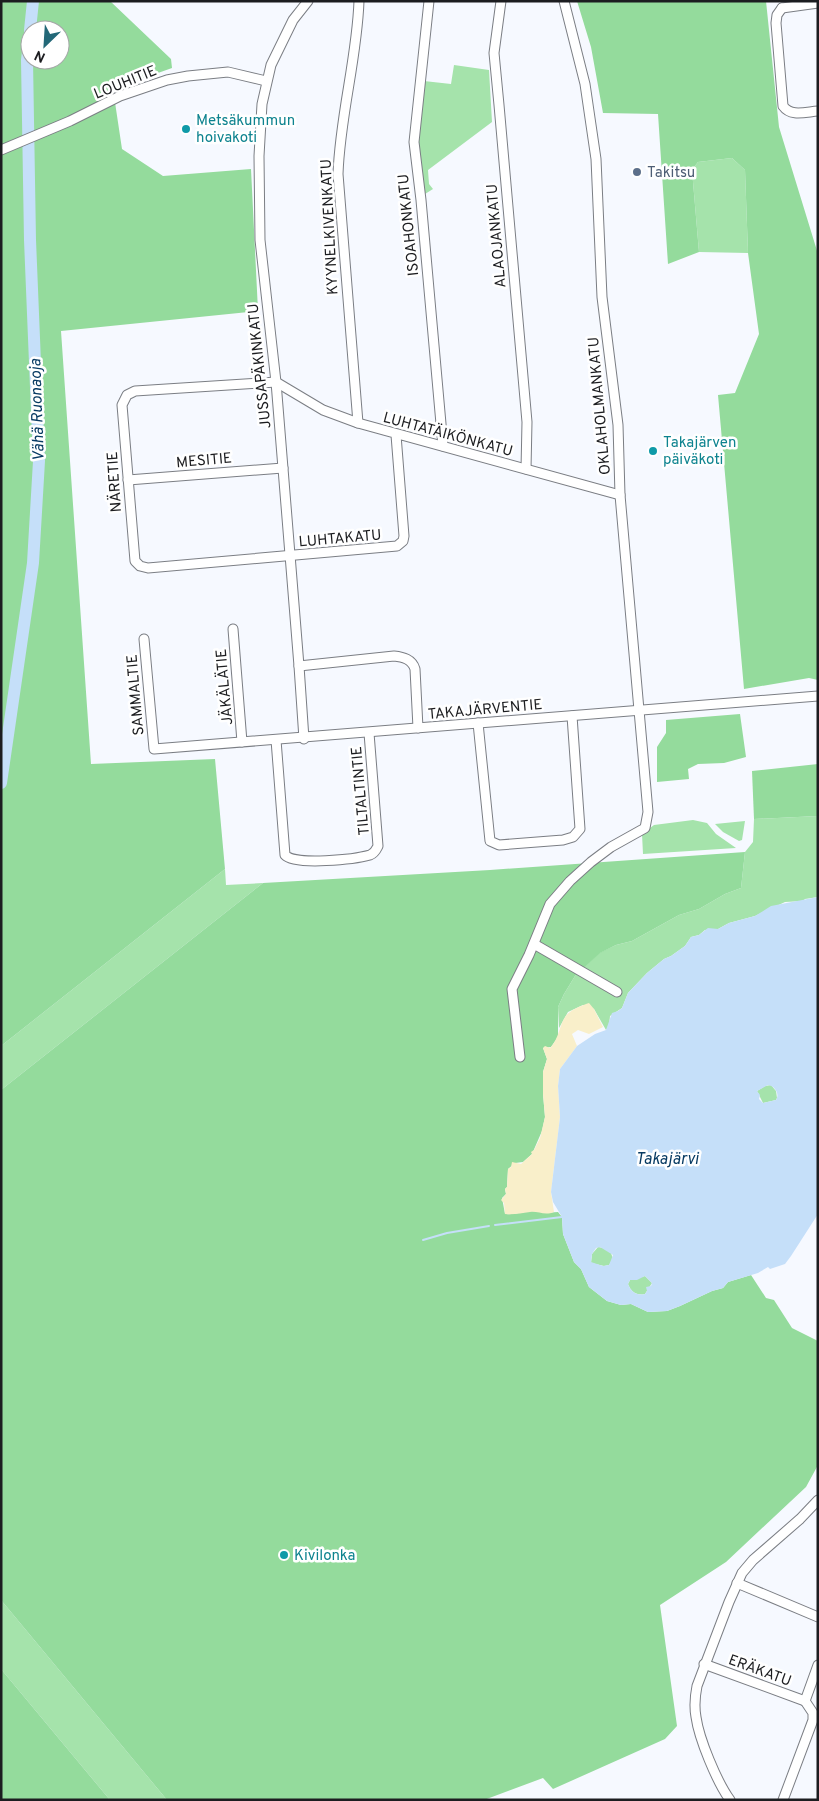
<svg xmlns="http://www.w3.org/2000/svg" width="819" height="1801" font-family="Overpass,sans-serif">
<rect width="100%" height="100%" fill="#f6f9ff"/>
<!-- green -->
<g fill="#a5e3ab">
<path d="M454 65 489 70 492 122 428 170 429 184 433 189 425 194 417 136 424 81 451 84Z"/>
<path d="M732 158 745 170 748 253 699 252 692 170 698 162Z"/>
<path d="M818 816V897L805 899 803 901 785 902 755 916 729 923 718 929 705 930 699 935 691 937 685 946 671 956 664 959 647 973 628 993 622 1008 610 1016 609 1026 606 1030 594 1009 583 1005 568 1012 559 1028 558 1007 564 994 575 976 599 953 616 945 632 941 679 915 699 909 725 894 741 888 745 852 753 842 754 819Z"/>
<path d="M693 820 707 823 716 834 736 848 643 854 642 834 654 825Z"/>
<path d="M745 821 742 840 739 841 723 832 715 824Z"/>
<path d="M225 869 226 885 263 883 1 1090V1046Z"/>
<path d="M771 1085 776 1091 777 1098 776 1100 763 1103 757 1091 765 1086Z"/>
<path d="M598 1247 604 1248 611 1253 613 1259 609 1265 604 1266 591 1263 592 1254Z"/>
<path d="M645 1276 652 1283 645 1294C637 1296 631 1292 628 1284L630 1280Z"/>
<path d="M1 1600 167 1800H110L1 1669Z"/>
</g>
<!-- forest -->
<g fill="#94db9c" fill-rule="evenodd">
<path d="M1 1H110L171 59 172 68 113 89 122 149 163 176 251 169 258 311 61 331 91 764 215 759 225 869 1 1046ZM30 30H60V60H30Z"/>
<path d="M577 1H766L779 127 818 254V680L809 678 744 689 718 395 735 393 759 334 748 253 745 170 732 158 698 162 692 170 699 252 668 264 658 114 603 113 591 47Z"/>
<path d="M740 714 746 757 724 763 698 764 688 769 689 779 657 782V747L666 733V720Z"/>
<path d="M818 764V816L754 819 752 771Z"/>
<path d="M745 852 741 888 725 894 699 909 679 915 632 941 616 945 600 953 575 976 564 994 558 1007V1037L551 1047 543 1048 547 1059 543 1072V1094L545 1117 542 1131 532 1154 523 1162 515 1163 508 1169 507 1187 505 1189 506 1194 502 1198 505 1214C515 1215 524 1211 534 1211 542 1212 549 1213 558 1212L562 1217 563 1234 574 1262 581 1269 589 1287 607 1301 621 1305 631 1304 648 1312 667 1311 680 1306 712 1291 723 1288 728 1282 751 1275 766 1298 774 1300 792 1328 818 1341V1465L806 1487 726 1562 660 1605 677 1726 665 1739 553 1789 543 1778 484 1800H167L1 1600V1090L263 883 490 870Z"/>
<path d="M1 1669 110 1800H1Z"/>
</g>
<!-- sand -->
<path fill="#f9efca" d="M589 1003 594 1009 603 1027 589 1034 578 1030 572 1034 577 1046 560 1069 558 1086 560 1117 551 1192 554 1212C545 1216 538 1211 530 1212 521 1213 514 1215 505 1214L504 1203 501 1200 506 1194 505 1189 507 1187 508 1169 511 1167 512 1162 521 1164 532 1154 531 1152 534 1150 540 1138 545 1117 543 1094V1072L547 1059 543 1048 545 1046 550 1048C561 1037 559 1019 570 1012 575 1008 583 1005 589 1003Z"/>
<!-- water -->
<path fill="#c5dff9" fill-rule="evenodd" d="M818 897V1214L791 1256 785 1264 770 1269 768 1267 758 1273 728 1282 723 1288 712 1291 680 1306 667 1311 648 1312 631 1304 621 1305 607 1301 589 1287 581 1269 574 1262 563 1234 562 1217 553 1202 551 1192 560 1117 558 1086 560 1069 577 1046 595 1034 606 1030 612 1013 618 1011 622 1008 628 993 647 973 664 959 671 956 685 946 691 937 699 935 708 928 718 929 729 923 755 916 771 906ZM768 1085C775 1086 780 1094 776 1100L763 1103 759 1099 760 1095 757 1091ZM600 1247 613 1255 609 1265 603 1266 591 1262 592 1254 596 1248ZM645 1276 652 1283 651 1286 646 1287 647 1291 645 1294C637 1296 631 1292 628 1284L630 1280H637Z"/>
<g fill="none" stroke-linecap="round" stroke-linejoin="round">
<!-- stream -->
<g stroke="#c5dff9" stroke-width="2">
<path d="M495 1225 562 1217"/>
<path d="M423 1240 447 1233 489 1226"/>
</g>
<!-- river -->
<g stroke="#c5dff9" stroke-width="12">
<path d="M30 30 33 1"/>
<path d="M1 783 33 563 39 461 30 240 27 60 30 34"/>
</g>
<!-- minor casing -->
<g stroke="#7b7e84" stroke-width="11">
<g id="minor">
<path d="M429 1 414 142 421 200 443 446"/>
<path d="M501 1 494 53 499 105 527 422 526 469"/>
<path d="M782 8 777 15 776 23 783 106C791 117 805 112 818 111"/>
<path d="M782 8 818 3"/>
<path d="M1 150 70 121 120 96 167 80 188 76 228 72 266 81"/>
<path d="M358 423 338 174C340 115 357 59 359 1"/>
<path d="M396 435 404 536 403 541 397 546 148 568 140 566 135 561 122 405 127 395 135 391 276 382 323 410 358 423 620 495"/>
<path d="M128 480 283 468"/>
<path d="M233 629 242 742"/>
<path d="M144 639 154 749 818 696"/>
<path d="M299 666 394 656C403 657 412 659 415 669L418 728"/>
<path d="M478 723 490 841 499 845 563 840 573 837 580 829 572 716"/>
<path d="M304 739 299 666 276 382 260 240 259 156 262 104 271 65 293 20 308 1"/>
<path d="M276 740 285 855C295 866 356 859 370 855 375 853 376 850 378 846L369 733"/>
<path d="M534 944 617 992"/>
<path d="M520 1057 512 989 529 955 550 904 570 881 591 862 611 847 645 828 648 812 620 495 618 425 602 297 596 159 585 84 564 1"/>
<path d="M737 1583 818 1617"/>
<path d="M704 1664 805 1701"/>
<path d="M730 1800C717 1782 699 1739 696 1717 694 1706 695 1696 697 1686L729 1602 742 1573 753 1560 800 1519 818 1500"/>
<path d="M783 1800 813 1720V1713L805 1701 818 1665"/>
</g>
</g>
<!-- minor -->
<use href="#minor" stroke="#fff" stroke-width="9"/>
</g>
<!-- markers -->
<g fill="#0f9aa8" stroke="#fff" stroke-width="2">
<circle cx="186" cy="129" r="5"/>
<circle cx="653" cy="451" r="5"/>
<circle cx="284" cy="1555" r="5"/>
</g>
<circle fill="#5c6f8a" stroke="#fff" stroke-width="2" cx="637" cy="172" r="5"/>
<g text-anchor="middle" stroke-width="5" stroke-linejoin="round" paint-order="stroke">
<!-- street labels -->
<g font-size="15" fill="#1c1d20" stroke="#fff">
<text transform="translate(125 82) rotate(-22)" y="5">LOUHITIE</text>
<text transform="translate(408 225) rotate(-96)" y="5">ISOAHONKATU</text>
<text transform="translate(329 227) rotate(-93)" y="5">KYYNELKIVENKATU</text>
<text transform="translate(496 236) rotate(-95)" y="5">ALAOJANKATU</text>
<text transform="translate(259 366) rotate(-96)" y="5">JUSSAPÄKINKATU</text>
<text transform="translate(599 406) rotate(-95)" y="5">OKLAHOLMANKATU</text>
<text transform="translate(448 434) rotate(15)" y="5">LUHTATÄIKÖNKATU</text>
<text transform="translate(204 460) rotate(-5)" y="5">MESITIE</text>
<text transform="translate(114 482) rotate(-94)" y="5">NÄRETIE</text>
<text transform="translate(340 538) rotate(-5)" y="5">LUHTAKATU</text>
<text transform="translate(224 687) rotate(-95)" y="5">JÄKÄLÄTIE</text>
<text transform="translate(135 695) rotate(-95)" y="5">SAMMALTIE</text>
<text transform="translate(485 709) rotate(-5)" y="5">TAKAJÄRVENTIE</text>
<text transform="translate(360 791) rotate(-95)" y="5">TILTALTINTIE</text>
<text transform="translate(760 1670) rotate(20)" y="5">ERÄKATU</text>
</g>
<!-- culture labels -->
<g font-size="15" fill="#0d838f" stroke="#fff" text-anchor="start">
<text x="196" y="125">Metsäkummun<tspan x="196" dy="17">hoivakoti</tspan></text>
<text x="663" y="447">Takajärven<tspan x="663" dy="17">päiväkoti</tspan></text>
<text x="294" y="1560">Kivilonka</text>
</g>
<!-- service labels -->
<g font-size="15" fill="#4e5e75" stroke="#fff" text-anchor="start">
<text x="647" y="177">Takitsu</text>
</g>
<!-- water labels -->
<g font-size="16" font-style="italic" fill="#073a62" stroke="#fff">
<text transform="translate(36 410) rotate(-92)" y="6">Vähä Ruonaoja</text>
<text x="667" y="1164">Takajärvi</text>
</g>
</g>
<!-- border -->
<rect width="819" height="1801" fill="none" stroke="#1c1d20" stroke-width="5"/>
<!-- north arrow -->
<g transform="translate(45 45) rotate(205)"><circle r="24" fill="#ffffff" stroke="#a4a5a6"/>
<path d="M0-4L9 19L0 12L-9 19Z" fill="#236878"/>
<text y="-8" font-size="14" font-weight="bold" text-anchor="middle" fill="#1c1d20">N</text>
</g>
</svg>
